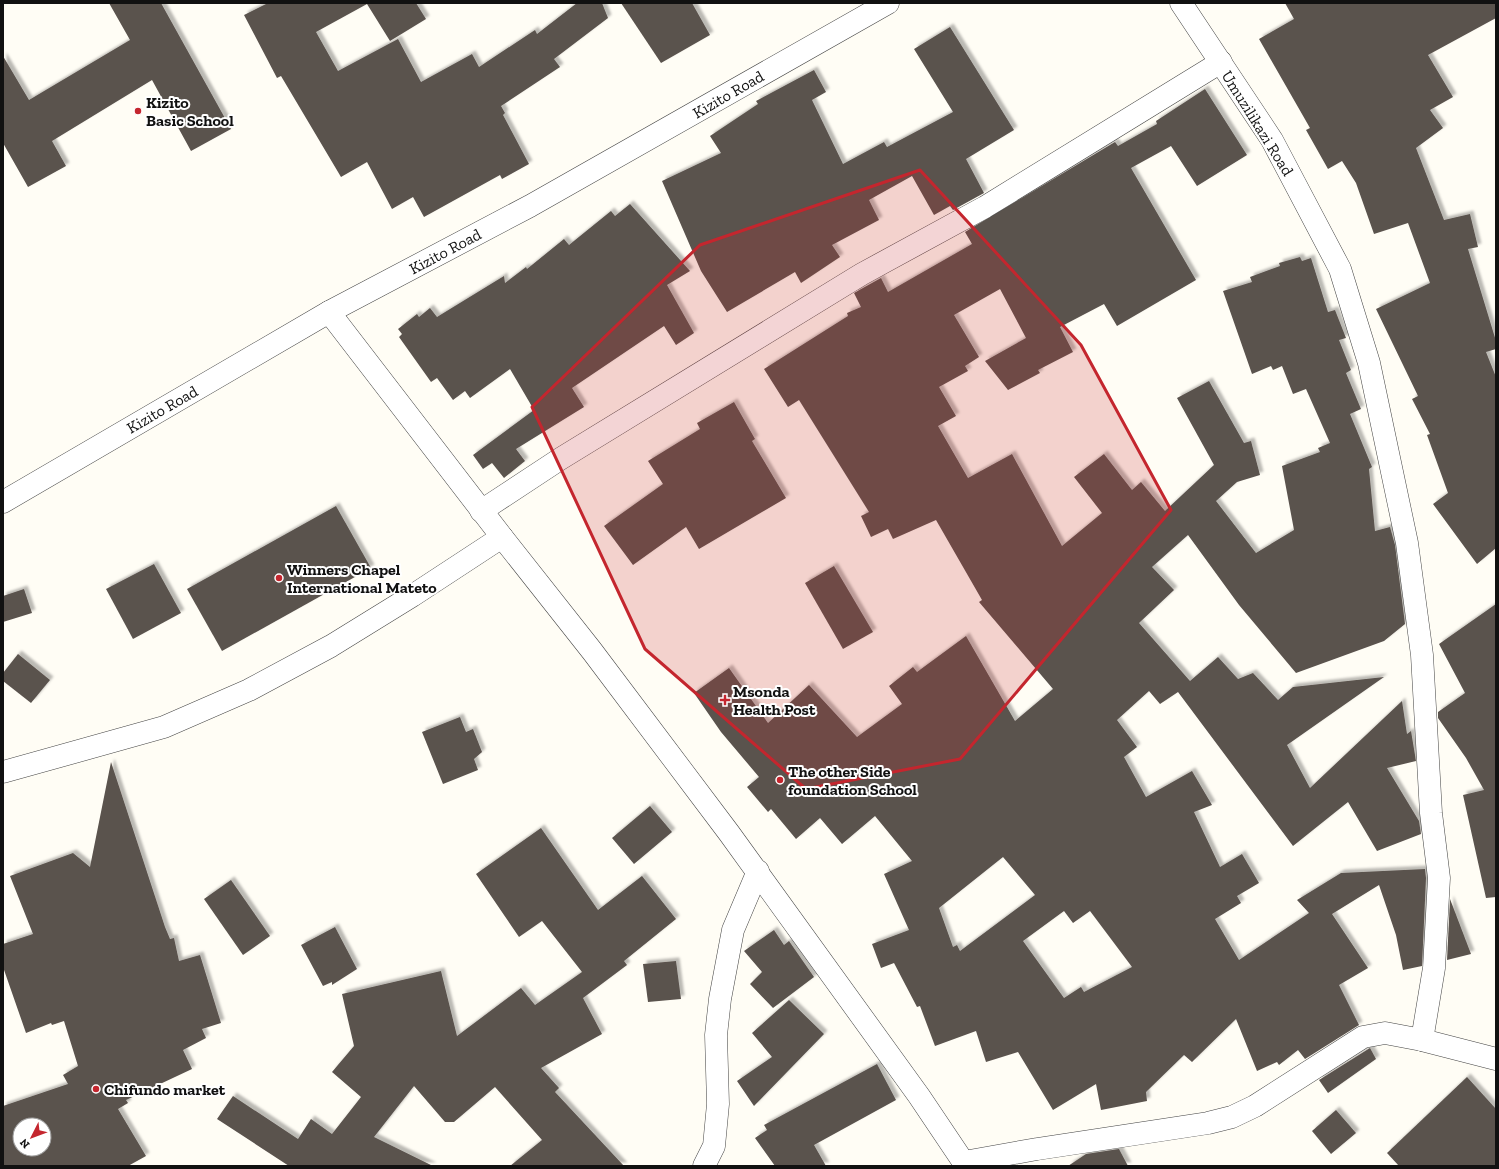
<svg xmlns="http://www.w3.org/2000/svg" width="1499" height="1169" font-family="'Zilla Slab',serif">
<defs>
<filter id="shadow"><feDropShadow dx="3.5" dy="-3.5" stdDeviation="1" flood-color="#0004"/></filter>
</defs>
<rect width="100%" height="100%" fill="#fffdf5"/>
<!-- building -->
<g fill="#5a524d" fill-rule="evenodd" filter="url(#shadow)">
<path d="M109 3H161L231 129 191 151 152 80 52 141 66 166 28 187 3 143V56L29 100 130 40Z"/>
<path d="M268 3H416L426 19 390 41 367 4 316 32 338 71 398 39 421 82 472 54 479 67 535 30 537 34 577 3H602L608 18 554 59 560 67 501 106 505 113 503 115 529 164 502 179 500 175 424 217 413 197 392 209 367 162 341 177 281 76 277 78 244 15Z"/>
<path d="M621 3H692L710 35 661 63Z"/>
<path d="M1285 3H1496V18L1428 55 1453 97 1430 110 1443 128 1416 148 1444 220 1470 214 1478 247 1468 249 1496 341V349L1486 352 1496 377V548L1477 564 1433 504 1448 493 1427 435 1430 434 1412 399 1418 396 1376 309 1430 283 1408 223 1374 234 1356 183 1342 161 1328 169 1306 130 1310 128 1259 39 1294 19Z"/>
<path d="M950 27 1014 130 966 159 984 193 953 210 950 206 934 215 912 176 869 200 879 220 832 245 840 257 801 283 795 272 727 312 701 271 662 181 721 153 710 136 758 104 756 101 814 70 826 92 812 100 843 164 884 142 887 147 953 112 914 49Z"/>
<path d="M1205 89 1247 155 1197 186 1171 146 1131 168 1196 280 1117 326 1104 304 1060 327 1073 352 1038 370 1040 373 1008 390 985 361 1026 338 1000 289 954 315 979 357 965 366 968 371 939 387 956 416 938 426 968 478 1012 454 1062 546 1102 513 1074 477 1104 454 1132 490 1141 482 1165 511 1214 465 1177 398 1209 381 1244 443 1251 441 1260 475 1237 482 1216 501 1256 553 1294 530 1282 466 1320 452 1318 448 1330 443 1306 389 1293 394 1282 366 1273 370 1271 366 1252 374 1223 291 1252 282 1250 277 1280 266 1279 263 1300 257 1302 261 1311 258 1328 312 1335 310 1346 338 1339 340 1351 370 1346 373 1361 409 1350 414 1372 467 1369 469 1375 531 1390 527 1395 545 1405 624 1384 641 1296 673 1239 605 1188 535 1152 567 1174 590 1139 623 1190 681 1218 657 1238 679 1253 673 1278 700 1293 687 1384 677 1287 745 1310 788 1402 701 1407 734 1411 731 1416 761 1387 768 1419 821 1421 834 1377 851 1348 802 1293 846 1178 692 1160 704 1149 691 1117 720 1137 747 1124 757 1146 797 1192 771 1212 805 1194 812 1220 867 1242 854 1259 883 1237 896 1241 903 1215 919 1239 960 1309 913 1297 900 1341 873 1425 869 1426 878 1422 966 1403 970 1396 935 1379 885 1332 914 1368 968 1339 985 1359 1025 1305 1059 1298 1050 1279 1065 1277 1062 1257 1071 1236 1019 1192 1062 1184 1055 1146 1092 1147 1101 1101 1110 1096 1084 1053 1110 1018 1052 986 1062 976 1031 935 1046 920 1006 917 1007 894 963 881 968 872 944 909 930 884 874 912 861 875 816 842 844 820 818 796 839 771 809 768 812 747 787 759 777 721 732 694 693 729 668 768 723 809 685 857 737 902 704 889 686 913 667 917 672 966 636 1015 721 1053 689 979 602 982 600 936 520 893 539 888 529 871 537 861 516 869 512 799 400 788 407 764 369 848 316 847 313 861 307 854 293 881 278 888 292 972 244 965 232 1115 142 1118 146 1157 124 1156 121ZM1003 857 1035 895 960 951 957 945 953 947 939 908ZM1064 911 1073 923 1090 911 1132 967 1084 992 1081 987 1064 998 1023 941Z"/>
<path d="M630 204 690 271 667 285 694 333 676 345 664 326 572 388 584 407 516 449 525 461 504 478 492 463 483 469 473 455 534 410 510 369 470 398 465 391 453 400 437 378 431 382 399 337 402 334 398 329 417 314 419 317 430 308 437 317 504 276 505 283 526 267 527 269 564 239 569 245 611 211 615 216Z"/>
<path d="M734 402 755 439 752 441 786 498 699 549 686 527 633 565 604 526 663 484 648 461 700 429 697 423Z"/>
<path d="M336 506 371 568 222 651 187 589Z"/>
<path d="M154 564 181 613 133 639 106 589Z"/>
<path d="M834 566 873 632 843 649 805 583Z"/>
<path d="M24 589 32 613 3 622V596Z"/>
<path d="M1496 604V897L1486 898 1463 795 1484 790 1466 758 1438 718V712L1465 693 1439 644Z"/>
<path d="M18 654 50 680 31 703 3 681V673Z"/>
<path d="M460 717 466 732 473 729 482 752 474 759 478 770 443 784 422 732Z"/>
<path d="M111 762 165 927 170 939 174 938 179 961 200 955 221 1023 202 1029 206 1038 183 1050 192 1069 126 1100 128 1103 118 1109 146 1156 128 1166H3V1106L68 1084 63 1075 78 1066 64 1021 52 1025 51 1023 26 1033 3 967V944L33 934 10 876 73 853 90 867ZM20 1125H44V1149H20Z"/>
<path d="M650 806 672 832 634 864 612 838Z"/>
<path d="M541 828 598 910 642 876 676 919 624 961 627 965 583 998 602 1034 541 1068 559 1088 555 1092 624 1166H510L542 1140 495 1087 454 1122H445L414 1086 374 1137 433 1166H289L217 1119 233 1096 298 1139 311 1119 332 1134 361 1097 332 1072 354 1046 342 994 441 971 457 1036 521 988 535 1005 582 972 542 921 519 937 476 874Z"/>
<path d="M231 880 270 936 243 955 204 899Z"/>
<path d="M1450 899 1471 954 1447 960Z"/>
<path d="M335 927 357 969 332 985V982L323 986 301 945Z"/>
<path d="M774 930 784 945 789 941 814 977 773 1008 750 984 762 972 744 951Z"/>
<path d="M676 961 681 999 648 1002 643 964Z"/>
<path d="M789 1000 824 1034 754 1106 737 1081 772 1057 752 1033Z"/>
<path d="M1370 1048 1376 1059 1328 1093 1319 1080Z"/>
<path d="M877 1064 896 1100 814 1145 826 1166H775L755 1138 767 1130 764 1125Z"/>
<path d="M1467 1077 1496 1109V1166H1399L1387 1153Z"/>
<path d="M1336 1110 1356 1133 1331 1154 1312 1131Z"/>
<path d="M1119 1149 1128 1166H1068L1086 1154Z"/>
</g>
<g fill="none" stroke-linecap="round" stroke-linejoin="round">
<!-- minor casing -->
<g stroke="#444" stroke-width="23">
<g id="minor">
<path d="M1181 3 1272 140 1340 269 1369 363 1407 543 1422 655 1431 813 1439 878 1434 968 1422 1040"/>
<path d="M329 312 502 537 592 651 729 833 919 1096 966 1166"/>
<path d="M3 502 329 312 530 206 888 3"/>
<path d="M481 511 560 459 862 274 985 207 1221 62"/>
<path d="M3 772 164 727 249 690 331 646 412 596 502 537"/>
<path d="M964 1162 1037 1149 1208 1123 1232 1117 1255 1106 1363 1037 1385 1033 1422 1040 1496 1059"/>
<path d="M704 1166 714 1146 718 1104 716 1035 720 999 733 930 758 871"/>
</g>
</g>
<!-- minor -->
<use href="#minor" stroke="#fff" stroke-width="22"/>
</g>
<!-- marked area -->
<path fill="#c4262e" fill-opacity="0.2" stroke="#c4262e" stroke-width="3" stroke-linejoin="round" d="M920 170 1081 345 1171 510 960 759 806 789 645 649 532 407 700 245Z"/>
<!-- markers -->
<g fill="#c4262e" stroke="#fff" stroke-width="1.5">
<circle cx="138" cy="111" r="4"/>
<circle cx="279" cy="578" r="4"/>
<path d="M723 694h4v4h4v4h-4v4h-4v-4h-4v-4h4z"/>
<circle cx="780" cy="780" r="4"/>
<circle cx="96" cy="1089" r="4"/>
</g>
<g text-anchor="middle" stroke-width="4" stroke-linejoin="round" paint-order="stroke">
<!-- street labels -->
<g font-size="16" fill="#111" stroke="#fff">
<text transform="translate(728 94) rotate(-30)" y="6">Kizito Road</text>
<text transform="translate(1258 123) rotate(58)" y="6">Umuzilikazi Road</text>
<text transform="translate(445 251) rotate(-28)" y="6">Kizito Road</text>
<text transform="translate(162 409) rotate(-30)" y="6">Kizito Road</text>
</g>
<!-- poi labels -->
<g font-size="16" font-weight="bold" fill="#111" stroke="#fff" text-anchor="start">
<text x="146" y="108">Kizito<tspan x="146" dy="18">Basic School</tspan></text>
<text x="287" y="575">Winners Chapel<tspan x="287" dy="18">International Mateto</tspan></text>
<text x="733" y="697">Msonda<tspan x="733" dy="18">Health Post</tspan></text>
<text x="788" y="777">The other Side<tspan x="788" dy="18">foundation School</tspan></text>
<text x="104" y="1095">Chifundo market</text>
</g>
</g>
<!-- border -->
<rect width="1499" height="1169" fill="none" stroke="#111111" stroke-width="8"/>
<!-- north arrow -->
<g transform="translate(32 1137) rotate(228)"><circle r="19" fill="#ffffff" stroke="#a0a0a0"/>
<path d="M0-3L7 15L0 10L-7 15Z" fill="#c4262e"/>
<text y="-6" font-size="11" font-weight="bold" text-anchor="middle" fill="#111111">N</text>
</g>
</svg>
